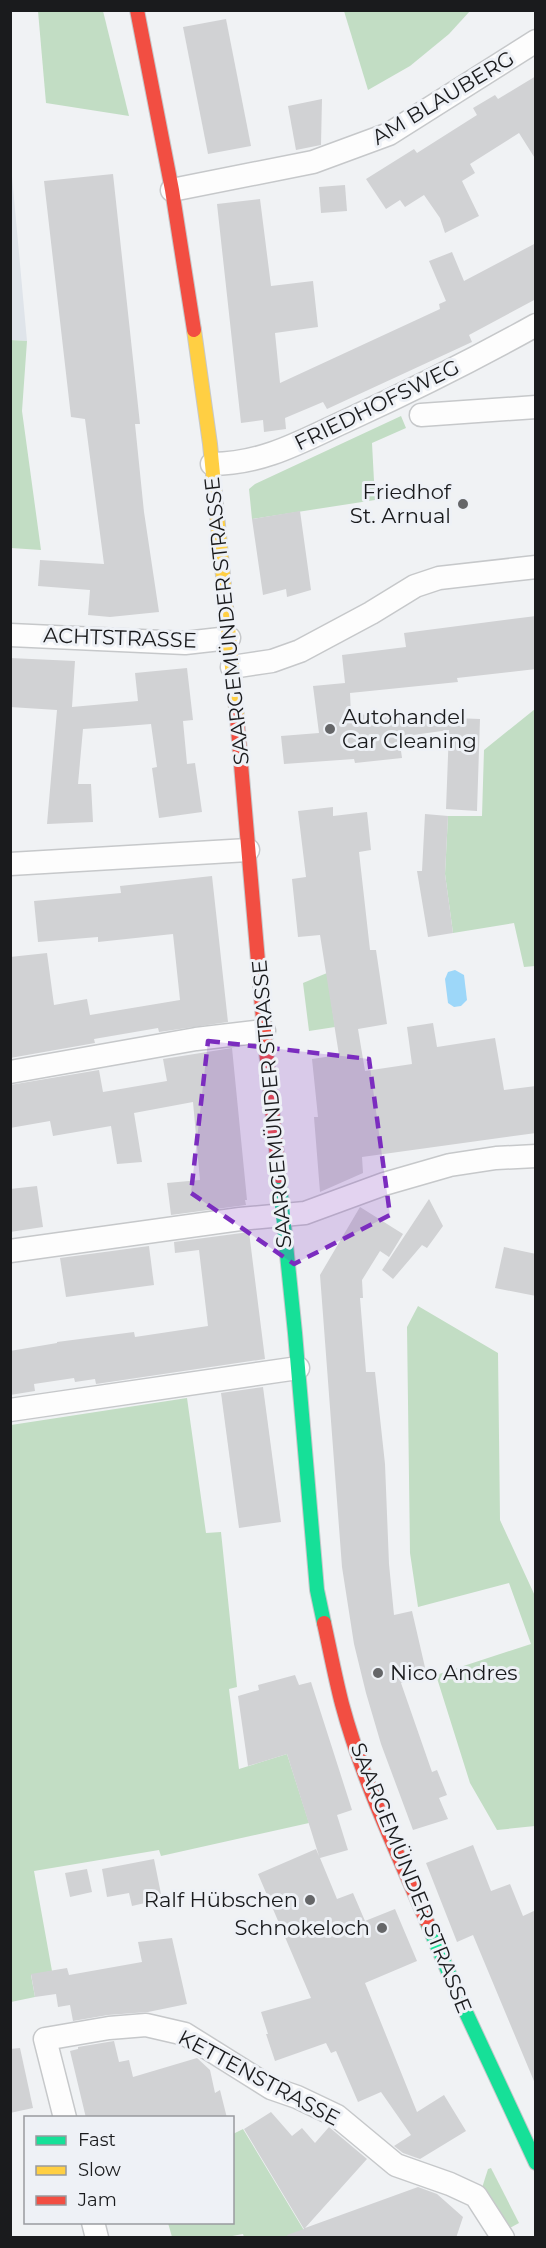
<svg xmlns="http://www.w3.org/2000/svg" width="546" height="2248" font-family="Montserrat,sans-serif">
<rect width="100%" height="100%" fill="#f0f2f4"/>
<!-- built -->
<path fill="#dfe4ea" d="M11 165 27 341 11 340Z"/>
<!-- green -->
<g fill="#c2ddc4">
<path d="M38 11H103L129 116 46 103Z"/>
<path d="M344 11V10L470 11 449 34 410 66 368 90Z"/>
<path d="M10 340 27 341 22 411 41 550 11 548Z"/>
<path d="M401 416 406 428 372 443 375 500 252 519 249 489 255 484Z"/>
<path d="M535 709V966L524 967 514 923 453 933 445 874 448 816H482L484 750Z"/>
<path d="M327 973 335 1027 309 1031 303 983Z"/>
<path d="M418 1306 498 1353 500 1520 535 1596V1826L497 1830 470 1783 436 1675 531 1644 509 1583 418 1607 410 1553 407 1327Z"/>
<path d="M187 1398 206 1533 221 1532 237 1687 229 1689 239 1769 287 1754 309 1823 161 1856 159 1850 34 1871 52 1971 31 1975 35 1997 11 2002V1425Z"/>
<path d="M243 2129 308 2237H244L243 2234 227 2237H172L168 2223 232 2222 233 2134Z"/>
<path d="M491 2168 519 2223 508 2229 481 2191 488 2169Z"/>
</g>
<!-- water -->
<path fill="#9dd7f9" d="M455 970 464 975 467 1000 461 1006 454 1007 448 1003 445 979 448 972Z"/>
<!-- building -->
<g fill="#d1d2d4">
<path d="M226 19 251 146 208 154 183 27Z"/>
<path d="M536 76V160L519 133 470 164 475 173 462 181 479 216 445 233 440 218 424 195 405 207 400 200 386 209 366 179 414 149 417 153 477 115 473 108 495 95 498 99Z"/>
<path d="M322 99 321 145 296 150 288 106Z"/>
<path d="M113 174 140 424H135L144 512 159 612 110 617 88 615 90 590 38 586 40 560 104 564 85 419 71 417 44 181Z"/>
<path d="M345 185 347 211 321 213 319 187Z"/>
<path d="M260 199 271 286 313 281 318 327 275 333 280 383 440 309 439 304 446 301 429 261 452 252 464 281 536 243V299L469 335 472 342 327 409 323 402 285 418 286 429 264 432 263 420 241 423 217 204Z"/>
<path d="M300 511 311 590 287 597 286 589 263 595 252 519Z"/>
<path d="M536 616V669L457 678 458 682 350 693 351 714 480 719 477 811 446 809 449 730 399 737 402 758 355 763 354 759 284 764 281 736 319 733 313 686 345 683 342 655 406 647 404 633Z"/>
<path d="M10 658 75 661 72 707 138 701 135 673 187 668 193 720 183 721 187 764 195 763 202 812 159 818 152 768 157 767 151 724 114 727 83 729 78 784H91L93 822 47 824 57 710 10 707Z"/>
<path d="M333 807V816L367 812 371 850 359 852 370 950H376L387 1024 358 1029 365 1071 412 1064 407 1027 433 1023 437 1047 495 1038 504 1090 536 1086V1133L362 1157 363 1173 320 1192 314 1117H318L312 1059 339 1055 320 935 298 937 292 879 306 877 298 811Z"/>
<path d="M425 814 448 816 445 874 453 933 428 937 417 871H422Z"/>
<path d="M212 876 228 1022 159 1032 158 1028 94 1039 95 1043 10 1058V957L47 953 54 1005 87 999 90 1015 180 1000 173 934 98 942V937L38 942 34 901 121 893 120 886Z"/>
<path d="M232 1048 247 1200H245L246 1205 171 1215 167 1183 200 1180 193 1102 134 1113 142 1162 117 1164 111 1126 53 1136 50 1121 10 1128V1085L99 1070 103 1092 167 1081 163 1059Z"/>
<path d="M37 1186 43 1227 10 1232V1189Z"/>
<path d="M429 1199 443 1226 427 1248 422 1245 393 1279 382 1270Z"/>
<path d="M360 1207 403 1234 389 1257 380 1251 362 1280 363 1298H360L366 1372H375L385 1464 389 1564 394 1615 412 1611 427 1676 401 1683 432 1772 437 1770 447 1795 439 1798 448 1819 413 1830 381 1744 366 1693 354 1644 342 1567 320 1275Z"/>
<path d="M249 1232 265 1359 96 1384 95 1379 75 1382 74 1378 34 1384 35 1391 10 1395V1351L57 1343V1342L134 1332 135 1337 208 1326 199 1250 175 1253 174 1242Z"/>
<path d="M149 1246 154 1285 66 1297 60 1258Z"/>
<path d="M504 1247 536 1254V1296L495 1288Z"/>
<path d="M263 1387 281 1522 239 1528 221 1393Z"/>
<path d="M295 1675 299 1685 311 1682 352 1810 337 1815 348 1850 320 1858 337 1899 353 1893 365 1921 395 1909 417 1961 365 1983 417 2112 444 2095 466 2131 420 2159 403 2153 394 2146 411 2135 381 2092 358 2102 336 2051 331 2053 326 2043 275 2061 266 2034H268L261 2012 311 1998 258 1874 316 1849 319 1856 287 1754 248 1766 238 1696 259 1690 258 1685Z"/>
<path d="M473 1845 491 1891 510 1884 523 1916 536 1910V2086L473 1935 457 1942 426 1863Z"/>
<path d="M154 1859 162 1899 132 1906 129 1893 107 1897 102 1869Z"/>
<path d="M87 1869 92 1892 70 1897 65 1873Z"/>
<path d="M172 1938 187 2004 148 2012 108 2015 73 2021 70 2005 58 2007 56 1994 35 1997 31 1974 67 1968 69 1975 142 1962 138 1942Z"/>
<path d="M114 2041 119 2062 129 2060 133 2077 197 2058 210 2070 215 2093 220 2090 227 2118H86L70 2051 78 2049V2047Z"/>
<path d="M20 2048 33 2108 10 2113V2049Z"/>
<path d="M271 2112 292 2136 302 2128 315 2143 329 2127 367 2159 305 2228 418 2187 437 2194 463 2217 456 2238H288L287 2235 304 2229 244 2129Z"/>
</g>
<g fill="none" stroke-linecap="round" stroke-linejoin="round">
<!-- street casing -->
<g stroke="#c6c8ca" stroke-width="25">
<g id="street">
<path d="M172 190 313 162 389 134 536 41"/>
<path d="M421 415 536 407"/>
<path d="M212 464C264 464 304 440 350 419 413 390 475 359 536 325"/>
<path d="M10 635 185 643 229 638"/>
<path d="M232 667 272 661 300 651 371 613 415 586 439 578 536 567"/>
<path d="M10 864 248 850"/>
<path d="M10 1072 196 1039 264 1031"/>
<path d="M10 1251 240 1219 305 1213 384 1184 450 1165 496 1158 536 1156"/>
<path d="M10 1410 298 1368"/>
<path d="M65 2118 45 2039 109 2028 146 2025 185 2034 271 2088 297 2097 337 2116 396 2165 450 2184 476 2196 503 2238"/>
<path d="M93 2222 97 2238"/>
</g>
</g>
<!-- fast casing -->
<g stroke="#c6c8ca" stroke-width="16">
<g id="fast">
<path d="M279 1176 295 1333 317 1590 324 1623"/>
<path d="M427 1922 462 2004 536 2163"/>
</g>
</g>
<!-- slow casing -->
<g stroke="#c6c8ca" stroke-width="16">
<path id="slow" d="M194 330 210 444 237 718"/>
</g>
<!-- jam casing -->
<g stroke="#c6c8ca" stroke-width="16">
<g id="jam">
<path d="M137 10 172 190 194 330"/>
<path d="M237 718 264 1031 279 1176"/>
<path d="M324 1623C330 1650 335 1677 342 1704 362 1779 396 1850 427 1922"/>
</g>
</g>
<!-- street -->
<use href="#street" stroke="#fdfdfd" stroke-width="22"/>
<!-- fast -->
<use href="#fast" stroke="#16e098" stroke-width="14"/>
<!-- slow -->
<use href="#slow" stroke="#ffcf43" stroke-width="14"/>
<!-- jam -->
<use href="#jam" stroke="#f24e42" stroke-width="14"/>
</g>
<!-- marked area -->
<path fill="#7b2cbf" fill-opacity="0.2" stroke="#7b2cbf" stroke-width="4.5" stroke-dasharray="12 8" stroke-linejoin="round" d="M208 1041 369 1059 390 1215 294 1264 191 1193Z"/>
<!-- markers -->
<g fill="#656668" stroke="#eef1f6" stroke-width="2">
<circle cx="463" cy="504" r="6"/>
<circle cx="330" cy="729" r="6"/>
<circle cx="378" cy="1673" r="6"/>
<circle cx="310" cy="1900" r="6"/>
<circle cx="382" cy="1928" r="6"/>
</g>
<g text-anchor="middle" stroke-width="6" stroke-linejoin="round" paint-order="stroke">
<!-- street labels -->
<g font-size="21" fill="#1a1b1d" stroke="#eef1f6">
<text transform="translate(443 98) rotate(-31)" y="7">AM BLAUBERG</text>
<text transform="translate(377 405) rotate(-26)" y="7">FRIEDHOFSWEG</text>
<text transform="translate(227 621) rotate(-96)" y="7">SAARGEMÜNDER STRASSE</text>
<text transform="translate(120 638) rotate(2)" y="7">ACHTSTRASSE</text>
<text transform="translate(272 1104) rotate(-95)" y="7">SAARGEMÜNDER STRASSE</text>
<text transform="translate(411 1878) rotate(68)" y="7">SAARGEMÜNDER STRASSE</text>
<text transform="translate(259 2078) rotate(28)" y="7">KETTENSTRASSE</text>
</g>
<!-- poi labels -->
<g font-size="21" fill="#1a1b1d" stroke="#eef1f6" text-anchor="end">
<text x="451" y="499">Friedhof<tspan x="451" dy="24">St. Arnual</tspan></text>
<text x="342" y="724" text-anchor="start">Autohandel<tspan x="342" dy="24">Car Cleaning</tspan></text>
<text x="390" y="1680" text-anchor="start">Nico Andres</text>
<text x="298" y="1907">Ralf Hübschen</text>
<text x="370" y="1935">Schnokeloch</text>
</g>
</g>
<!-- border -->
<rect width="546" height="2248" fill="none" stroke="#1a1b1d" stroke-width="24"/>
<!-- legend -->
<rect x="24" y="2116" width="210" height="108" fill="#eef1f6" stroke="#999b9f" stroke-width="1.5"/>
<rect x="36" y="2136" width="30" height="9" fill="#16e098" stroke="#999b9f" stroke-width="1.5"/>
<text x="78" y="2146" font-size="18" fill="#1a1b1d">Fast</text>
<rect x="36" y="2166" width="30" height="9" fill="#ffcf43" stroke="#999b9f" stroke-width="1.5"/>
<text x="78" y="2176" font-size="18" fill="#1a1b1d">Slow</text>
<rect x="36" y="2196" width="30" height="9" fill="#f24e42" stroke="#999b9f" stroke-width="1.5"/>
<text x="78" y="2206" font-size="18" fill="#1a1b1d">Jam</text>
</svg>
